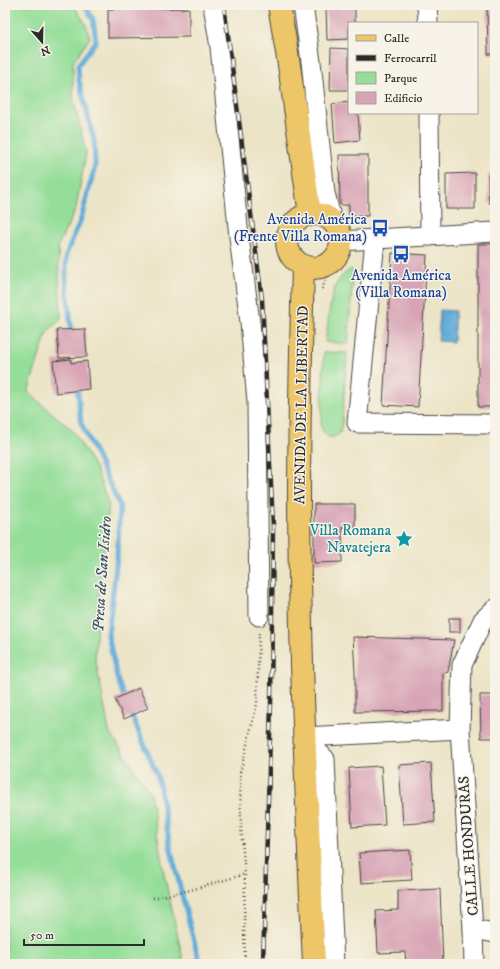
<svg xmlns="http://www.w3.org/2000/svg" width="500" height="969" font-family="'IM FELL DW Pica',serif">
<rect width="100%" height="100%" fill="#f7f3e8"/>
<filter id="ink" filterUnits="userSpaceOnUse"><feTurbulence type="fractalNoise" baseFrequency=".025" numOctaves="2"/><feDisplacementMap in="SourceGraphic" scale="8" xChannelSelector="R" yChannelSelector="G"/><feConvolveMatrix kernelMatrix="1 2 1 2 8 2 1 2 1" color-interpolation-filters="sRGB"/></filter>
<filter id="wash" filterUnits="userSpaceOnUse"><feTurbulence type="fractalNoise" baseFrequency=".012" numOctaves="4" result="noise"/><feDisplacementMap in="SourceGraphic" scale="16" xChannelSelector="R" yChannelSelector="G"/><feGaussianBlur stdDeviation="0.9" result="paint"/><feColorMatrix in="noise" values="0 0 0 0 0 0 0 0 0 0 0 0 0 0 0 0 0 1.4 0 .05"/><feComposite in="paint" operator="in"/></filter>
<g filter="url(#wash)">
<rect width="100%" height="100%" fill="#ece4c6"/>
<!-- green -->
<g fill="#95de99" stroke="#608462">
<path d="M5 5H73L86 24 90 38 73 62V97L86 153 76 208 58 246 61 319 47 332 28 392 73 431 96 469 109 506 99 590 95 657 109 731 150 793 164 874 184 964H5Z"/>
<path d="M351 269 353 271 348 344 325 342C327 333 328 323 329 313 332 295 333 280 351 269Z"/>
<path d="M324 352 347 353 342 425 340 433C330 441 326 438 321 427Z"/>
</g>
<!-- water -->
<path fill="#61acd9" stroke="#466c82" d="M440 310 455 311 453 342 438 341Z"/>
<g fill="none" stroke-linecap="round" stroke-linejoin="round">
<!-- stream -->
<g stroke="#61acd9" stroke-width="5">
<path d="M72 336 66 278V255L81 219 95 166 94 140 79 81 78 65 96 41 93 19 85 5"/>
<path d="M77 384 81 423 120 506 117 557 108 635 117 678 125 700"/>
<path d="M129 709 158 777 170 846 185 907 198 956 199 964"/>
</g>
</g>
<g id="blocks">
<!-- building -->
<g fill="#d8a4b5">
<path d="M326 6H355V23H349V39L327 40Z"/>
<path d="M189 8V37L108 38V9Z"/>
<path d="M487 8H495V54H488Z"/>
<path d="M331 48 349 49V90H330Z"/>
<path d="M493 64H495V150H492Z"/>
<path d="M349 102V113H358L360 140 335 143 332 104Z"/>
<path d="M339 155H368V216H349V205H340Z"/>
<path d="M475 173V209H446V174Z"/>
<path d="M488 174H495V203H489Z"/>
<rect x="478" y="244" width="17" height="163"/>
<path d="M392 253 427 255 418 407 383 405Z"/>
<path d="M85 329 87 357 59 358 57 330Z"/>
<path d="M71 359V363L87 361 89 389 56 393 53 361Z"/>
<path d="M314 504H355V527H342V562L314 563Z"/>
<rect x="449" y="618" width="11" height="14"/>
<path d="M353 637 454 640 448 672 443 673V711L355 712V672Z"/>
<path d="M139 688 148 708 124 719 115 699Z"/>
<path d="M480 695H495V738H481Z"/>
<path d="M431 763 435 822 403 824 399 765Z"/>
<path d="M381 766 385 825 352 827 349 768Z"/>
<path d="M410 850 412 880 361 883 359 853Z"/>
<path d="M440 889 443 964H406L405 952 378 953 376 911 398 910V891Z"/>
</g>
</g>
</g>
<g filter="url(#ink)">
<use href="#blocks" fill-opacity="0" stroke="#484742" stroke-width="1"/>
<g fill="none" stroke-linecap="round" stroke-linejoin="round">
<!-- minor casing -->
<g stroke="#484742" stroke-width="21">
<g id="minor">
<path d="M213 5 220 47 239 237 250 322 257 402 259 616"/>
<path d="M303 5 311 62 325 193 332 221"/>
<path d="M427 5 428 23"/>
<path d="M429 113 430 236"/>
<path d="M375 240 357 423 495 424"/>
<path d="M341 241 495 232"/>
<path d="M304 737 325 759 334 964"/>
<path d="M304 737 460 729"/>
<path d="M473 929 495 933"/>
<path d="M474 964 473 929 460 729 462 665 483 620 495 609"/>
</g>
</g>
<!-- major casing -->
<g stroke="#484742" stroke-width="24">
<g id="major">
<path d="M279 5 289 65 310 215"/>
<circle cx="314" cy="241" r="27"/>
<path d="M303 266C301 344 299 422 299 501 300 655 307 810 314 964"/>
</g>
</g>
<!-- path -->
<g stroke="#484742" stroke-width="2.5" stroke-dasharray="1 3" stroke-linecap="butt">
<path d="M322 289 333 260"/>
<path d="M153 898 191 890 245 874"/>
<path d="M245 964 244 927 245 874 241 828 240 773 257 704 259 633"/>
</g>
<!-- minor -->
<use href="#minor" stroke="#fff" stroke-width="19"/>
<!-- major -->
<use href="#major" stroke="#ecc669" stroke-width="22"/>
<!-- rail casing -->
<g stroke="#2b2b2b" stroke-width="4.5">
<path id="rail" d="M224 5 262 299 273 526 271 704 263 964"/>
</g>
<!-- rail -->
<use href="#rail" stroke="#f7f3e8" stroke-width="3" stroke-dasharray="9" stroke-linecap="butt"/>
</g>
</g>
<!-- icons -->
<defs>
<g id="bus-bare" transform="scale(1.38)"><path d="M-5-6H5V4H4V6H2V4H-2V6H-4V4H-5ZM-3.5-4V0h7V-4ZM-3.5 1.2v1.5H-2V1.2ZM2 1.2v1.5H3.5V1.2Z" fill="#1a4fb4" stroke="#f7f3e8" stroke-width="2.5" paint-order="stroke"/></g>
<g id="sight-bare" transform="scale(1.38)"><path d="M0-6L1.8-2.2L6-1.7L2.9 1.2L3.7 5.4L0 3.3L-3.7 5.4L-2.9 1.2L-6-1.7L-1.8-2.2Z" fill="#0f9aa8" stroke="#f7f3e8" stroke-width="2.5" paint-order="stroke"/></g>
</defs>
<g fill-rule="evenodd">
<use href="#bus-bare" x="380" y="228"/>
<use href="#bus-bare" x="401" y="254"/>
<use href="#sight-bare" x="404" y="539"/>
</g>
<g text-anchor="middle" stroke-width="3" stroke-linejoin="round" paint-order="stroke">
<!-- transit labels -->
<g font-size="15" fill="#164399" stroke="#f7f3e8" text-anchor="end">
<text x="367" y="224">Avenida América<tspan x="367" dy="17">(Frente Villa Romana)</tspan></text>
<text x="401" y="280" text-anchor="middle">Avenida América<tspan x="401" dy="17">(Villa Romana)</tspan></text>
</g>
<!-- street labels -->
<g font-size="15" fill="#2b2b2b" stroke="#f7f3e8">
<text transform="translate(301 405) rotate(-89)" y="5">AVENIDA DE LA LIBERTAD</text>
<text transform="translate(468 846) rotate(-94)" y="5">CALLE HONDURAS</text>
</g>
<!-- culture labels -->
<g font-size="15" fill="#0d838f" stroke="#f7f3e8" text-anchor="end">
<text x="391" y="535">Villa Romana<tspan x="391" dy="17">Navatejera</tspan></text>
</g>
<!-- water labels -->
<g font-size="16" font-style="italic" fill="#3e5868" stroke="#f7f3e8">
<text transform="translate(101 574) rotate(-86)" y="6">Presa de San Isidro</text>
</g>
</g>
<!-- margin -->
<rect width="500" height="969" fill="none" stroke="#f7f3e8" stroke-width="20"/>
<!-- legend -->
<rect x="348" y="22" width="130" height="92" fill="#f7f3e8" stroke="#a5a39c"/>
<rect x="356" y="35" width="20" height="6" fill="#ecc669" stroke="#a5a39c"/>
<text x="384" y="42" font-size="12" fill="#2b2b2b">Calle</text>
<rect x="356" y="55" width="20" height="6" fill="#2b2b2b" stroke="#a5a39c"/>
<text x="384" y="62" font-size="12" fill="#2b2b2b">Ferrocarril</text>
<rect x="356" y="72" width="20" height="12" fill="#95de99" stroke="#a5a39c"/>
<text x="384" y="82" font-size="12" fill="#2b2b2b">Parque</text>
<rect x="356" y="92" width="20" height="12" fill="#d8a4b5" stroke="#a5a39c"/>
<text x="384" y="102" font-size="12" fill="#2b2b2b">Edificio</text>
<!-- north arrow -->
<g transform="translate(42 42) rotate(160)" stroke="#f7f3e8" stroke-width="3" paint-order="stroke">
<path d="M0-3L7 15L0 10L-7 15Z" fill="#2b2b2b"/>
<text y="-6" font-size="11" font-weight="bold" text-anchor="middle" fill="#2b2b2b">N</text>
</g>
<!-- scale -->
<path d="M24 939v6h120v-6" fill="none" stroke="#2b2b2b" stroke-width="2"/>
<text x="30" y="939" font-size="12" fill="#2b2b2b" stroke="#f7f3e8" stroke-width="3" paint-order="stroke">50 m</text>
</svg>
